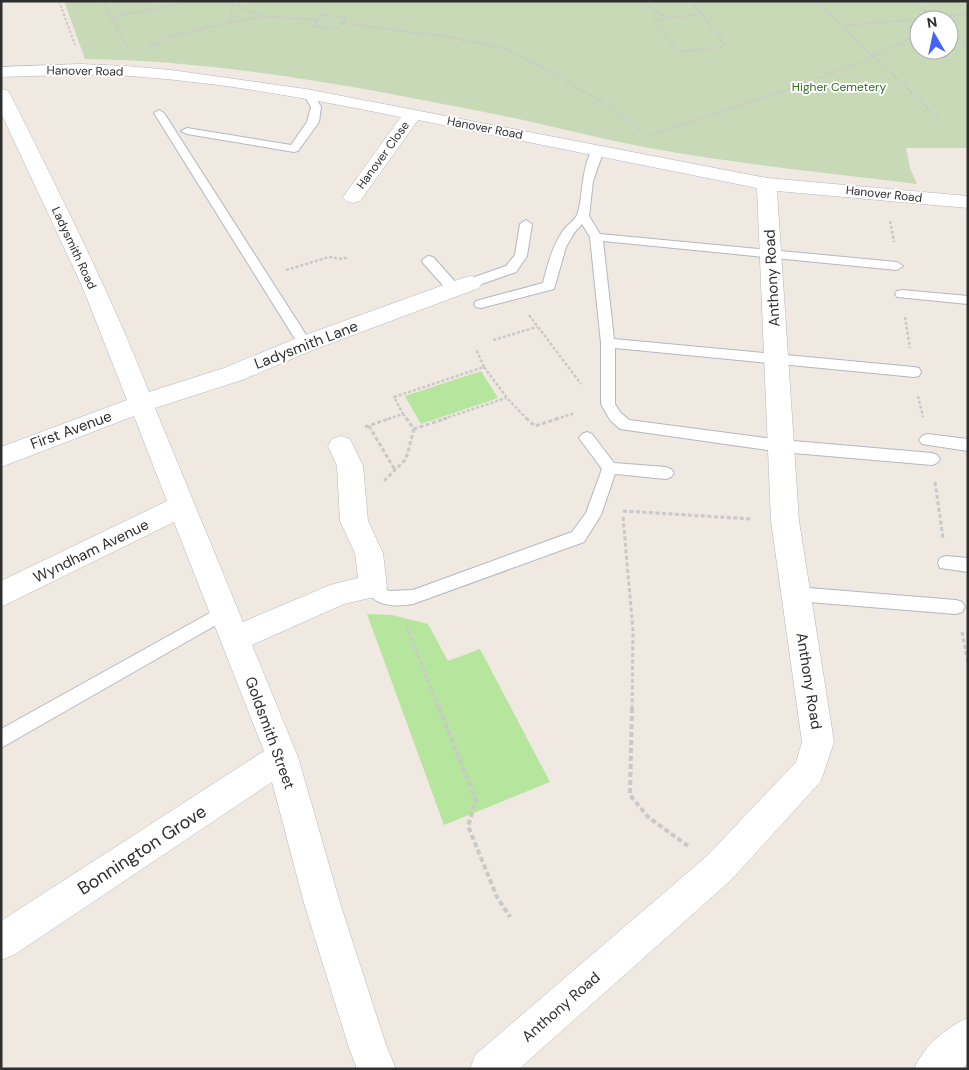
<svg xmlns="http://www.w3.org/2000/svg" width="969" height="1070" font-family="'DM Sans',sans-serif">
<rect width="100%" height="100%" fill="#efe9e1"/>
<!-- green -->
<g fill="#b6e59e">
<path d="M481 371 498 398 421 424 405 396Z"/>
<path d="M367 614 392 615 428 624 448 661 480 649 550 782 444 825Z"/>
</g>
<!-- cemetery -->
<path fill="#c8d9b8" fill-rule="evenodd" d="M64 1H968V148H906L910 168 917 184C828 173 737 164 649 148 600 139 552 126 504 116 366 88 226 61 85 59ZM919 20H949V50H919Z"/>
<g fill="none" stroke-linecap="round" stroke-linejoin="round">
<!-- lane casing -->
<g stroke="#b4b7c1" stroke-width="2">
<g id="lane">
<path d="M309 92 313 93 321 107 319 122 298 151 294 152 187 134 181 131 187 128 291 145 307 122 311 107 304 95Z"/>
<path d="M159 110 164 113 310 341 312 344 310 347H300L154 113Z"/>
<path d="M598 147 604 150 593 181 589 216 600 234 897 262 903 266 897 270 603 241 614 339 914 367 919 368 921 372 919 376 914 377 615 348V404L620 412 629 420 782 440 932 453 937 455 940 459 937 463 932 465 782 452 620 429 610 420 601 404V343L590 237 582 224 574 233 566 247 554 289 481 308 476 307 474 304 476 301 543 283C547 266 552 248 562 232 566 226 574 221 577 215 583 204 581 151 598 147Z"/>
<path d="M526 220 532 224 527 256 516 272 476 286H466L464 283 466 280 506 266 515 255 520 224Z"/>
<path d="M428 256 433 257 459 286 461 289 459 292H449L423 263 422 260Z"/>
<path d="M902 290 968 296V304L897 297 895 294 897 291Z"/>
<path d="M587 432 592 434 614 463 666 467 671 469 674 473 671 477 666 479 615 474 601 515 584 542 413 604C394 607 374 607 365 587L367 582C378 578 380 585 389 591L413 590 572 532 586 513 602 469 579 438 582 434Z"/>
<path d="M927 434 968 439V451L922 444 919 440 922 436Z"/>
<path d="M946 556 968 558V572L940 568 938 563 940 558Z"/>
<path d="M796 587 956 600 962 602 965 607 962 612 956 614 796 601 790 599 788 594 790 589Z"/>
<path d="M224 605 230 607 233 612 230 617 1 748V729Z"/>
</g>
</g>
<!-- street casing -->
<g stroke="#b4b7c1" stroke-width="1">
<g id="street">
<path d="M80 64 126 66 171 70 306 89 767 178 968 196V208L777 191 799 521 834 742 821 781 731 880 519 1069H470L475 1055 707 856 796 762 802 742 771 521 757 188 418 120 360 201 353 203 346 201 343 197 401 117C306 98 209 80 112 75 75 74 38 76 1 77V67Z"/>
<path d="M1 89 7 90 10 94C59 192 109 290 149 392L224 368 297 338 463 278 471 276 479 278 482 283 479 288 313 350 242 380 155 408 243 622 330 585 358 578 355 553 340 521 337 466 328 446 332 439 341 436 350 439 363 466 368 521 383 553 387 587 383 595 344 604 252 645 298 757 340 903 386 1045 396 1069H357L349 1048 304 903 272 782 14 955 1 960V921L264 751 174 522 1 607V581L167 501 134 416 1 467V447L127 400 82 286 1 113Z"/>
<path d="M968 1018V1063L962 1069H914C923 1047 946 1027 968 1018Z"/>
</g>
</g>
<!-- path-far3 -->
<g stroke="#c9c9c9" stroke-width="2" stroke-dasharray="2.5 2" stroke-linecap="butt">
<path d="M59 1 75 45"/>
<path d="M103 1 127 47"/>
<path d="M643 1 667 18"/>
<path d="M691 1 702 14"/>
<path d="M816 1 940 120"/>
<path d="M913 1 936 20"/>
<path d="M233 4 262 16"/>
<path d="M702 14 721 37 724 44 722 47 678 52 655 22 667 18Z"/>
<path d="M321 15 346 17 339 29 314 26Z"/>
<path d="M111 17 194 1"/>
<path d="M229 23 264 16 317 20"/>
<path d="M342 23 450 37 506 49 546 69 611 108 633 124 641 133"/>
<path d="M842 26 968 14"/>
<path d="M949 30 968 47"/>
<path d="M150 47 172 36 229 23 233 4 230 1"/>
<path d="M651 135C720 112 789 90 857 64 878 55 897 43 919 35"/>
</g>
<!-- path-far2 -->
<g stroke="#c9c9c9" stroke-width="2.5" stroke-dasharray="3 2" stroke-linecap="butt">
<path d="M890 221 894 242"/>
<path d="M286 270 329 257 342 259 348 257"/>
<path d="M529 315 581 384"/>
<path d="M905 317 910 348"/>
<path d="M493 340 537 327"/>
<path d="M484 367 507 398 527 419"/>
<path d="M918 396 923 417"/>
<path d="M403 414 407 419"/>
<path d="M388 419 403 414 394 397 484 367 476 349"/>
<path d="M443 419 506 398"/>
<path d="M556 419 575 413"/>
</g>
<!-- path-far1 -->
<g stroke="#c9c9c9" stroke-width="3" stroke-dasharray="4 2.5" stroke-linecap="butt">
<path d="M406 418 414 429 447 418"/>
<path d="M526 418 535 426 560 418"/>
<path d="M369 426 395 470"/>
<path d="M365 427 391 418"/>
<path d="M384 481 406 459 414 429"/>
<path d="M935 482 943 538"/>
<path d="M623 511 752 519"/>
<path d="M623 517 633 631 632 709"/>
<path d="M406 625 439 709"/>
<path d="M962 632 968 663"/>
</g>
<!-- path -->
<g stroke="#c9c9c9" stroke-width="4" stroke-dasharray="5 3" stroke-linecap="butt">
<path d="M439 708 476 800 468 826 497 897 510 917"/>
<path d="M632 708 630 795 648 817 688 846"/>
</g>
<!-- lane -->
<use href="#lane" fill="#fff" fill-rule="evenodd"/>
<!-- street -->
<use href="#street" fill="#fff" fill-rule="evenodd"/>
</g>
<g text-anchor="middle" stroke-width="4" stroke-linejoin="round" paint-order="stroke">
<!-- far-street labels -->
<g font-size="12" fill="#2e2e2e" stroke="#fff">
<text transform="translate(85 71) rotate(1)" y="4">Hanover Road</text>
<text transform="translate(485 128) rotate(11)" y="4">Hanover Road</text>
<text transform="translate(383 155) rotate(-54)" y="4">Hanover Close</text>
<text transform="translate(884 194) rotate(6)" y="4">Hanover Road</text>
<text transform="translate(74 248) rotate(65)" y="4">Ladysmith Road</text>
</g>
<!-- far-park labels -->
<g font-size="12" fill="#2c6e1b" stroke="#fff">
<text x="839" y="91">Higher Cemetery</text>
</g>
<!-- street labels -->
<g font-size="15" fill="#2e2e2e" stroke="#fff">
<text transform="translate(772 278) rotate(-93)" y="5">Anthony Road</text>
<text transform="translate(306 345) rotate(-21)" y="5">Ladysmith Lane</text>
<text transform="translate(71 430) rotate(-20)" y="5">First Avenue</text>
<text transform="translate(91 551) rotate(-26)" y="5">Wyndham Avenue</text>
<text transform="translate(809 681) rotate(81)" y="5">Anthony Road</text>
<text transform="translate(270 733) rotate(70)" y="5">Goldsmith Street</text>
<text transform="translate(561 1007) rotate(-41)" y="5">Anthony Road</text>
</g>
<!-- near-street labels -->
<g font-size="18" fill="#2e2e2e" stroke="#fff">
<text transform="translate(142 850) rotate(-33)" y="6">Bonnington Grove</text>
</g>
</g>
<!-- border -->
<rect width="969" height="1070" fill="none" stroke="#2e2e2e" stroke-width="5"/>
<!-- north arrow -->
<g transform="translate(934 35) rotate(351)"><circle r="24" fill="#ffffff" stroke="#ababab"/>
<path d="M0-4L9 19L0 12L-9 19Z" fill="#4264fb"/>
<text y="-8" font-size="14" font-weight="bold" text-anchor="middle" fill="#2e2e2e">N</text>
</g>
</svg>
